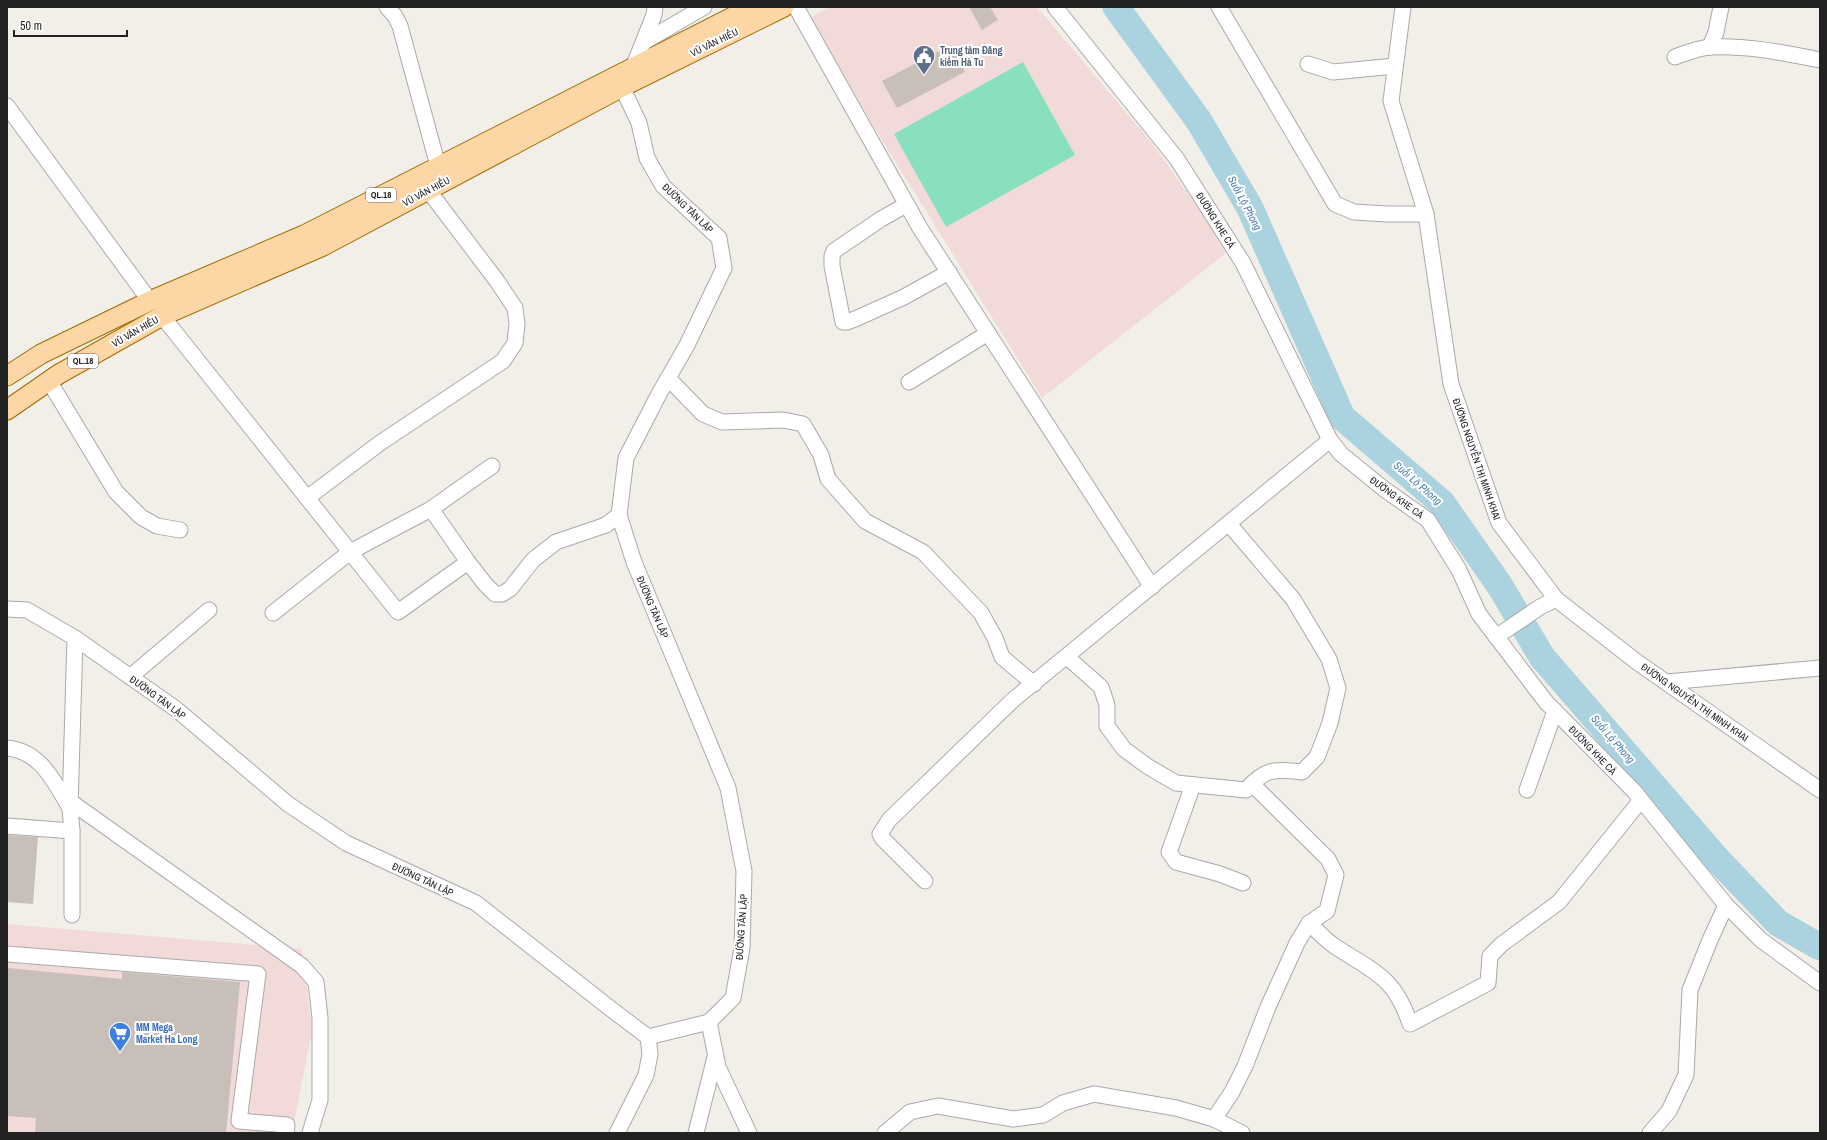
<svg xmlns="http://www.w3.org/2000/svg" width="1827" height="1140" font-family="'Archivo Narrow',sans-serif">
<rect width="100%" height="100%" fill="#f2efe9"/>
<!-- commercial -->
<g fill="#f2dad9">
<path d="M830 7H1037L1151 142 1203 215 1226 253 1042 398 872 124 811 17Z"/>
<path d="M7 924 302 949 312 1031 292 1133H7Z"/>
</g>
<!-- pitch -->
<path fill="#88e0be" d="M1023 62 1075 155 946 227 894 134Z"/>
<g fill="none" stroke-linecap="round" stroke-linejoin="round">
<!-- river -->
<path stroke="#aad3df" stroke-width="27" d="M1116 7 1199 121 1250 208 1342 417 1442 503 1500 586 1542 657 1717 859 1778 923 1820 947"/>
</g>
<!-- building -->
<g fill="#c7bfb8">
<path d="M969 7H990L998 20 982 30Z"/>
<path d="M951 45 965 72 897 108 882 81Z"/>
<path d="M7 835 38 837 33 904 7 902Z"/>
<path d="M7 968 122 979V972L240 982 226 1133H35L36 1118 7 1116Z"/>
</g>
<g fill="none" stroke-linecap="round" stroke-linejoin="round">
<!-- minor casing -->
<g stroke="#a9a9a9" stroke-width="17">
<g id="minor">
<path d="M387 7 395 16 400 26 438 166"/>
<path d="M796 7 920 228 1152 587"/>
<path d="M1055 7 1177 159 1243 263 1330 440 1341 454 1384 489 1428 520 1459 570 1479 614 1546 702 1634 791 1726 905 1761 940 1820 983"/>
<path d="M1219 7 1335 204 1354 212 1387 214H1426"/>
<path d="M1403 7 1391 101 1426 214 1451 384 1499 523 1556 599 1637 662 1820 790"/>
<path d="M644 42 704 7"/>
<path d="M1710 47 1716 32 1721 7"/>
<path d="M1675 57C1686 53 1698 48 1710 47 1747 45 1784 53 1820 60"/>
<path d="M1308 64 1333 72 1395 66"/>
<path d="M634 65 654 15 655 7"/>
<path d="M7 106 150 301"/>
<path d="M906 205 881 219 834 251 832 256V266L843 322H847L855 319 904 297 949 272"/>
<path d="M162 316 398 612 468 562"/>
<path d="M668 378 703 414 722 422 783 420 803 424 821 455 828 479 865 521 923 552 981 613 995 638 1002 657 1034 684"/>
<path d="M49 381 116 492 141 517 157 526 180 530"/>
<path d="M909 382 988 333"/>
<path d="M307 498 380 443 503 361 515 343 517 324 515 308 497 281 428 190"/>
<path d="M431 509 468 562 485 584 495 594H502L510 589 533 560 556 542 606 525 619 515"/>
<path d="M7 609 27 610 75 638 176 709 288 804 346 843 476 903 611 1009 648 1037 709 1022 733 998 742 948 744 871 728 788 634 562 619 515 626 458 659 394 687 345 724 268 719 238 663 186 647 158 639 123 622 87"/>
<path d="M273 613 350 552 431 509 492 466"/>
<path d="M1496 637 1540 607 1556 599"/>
<path d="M1067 657 1101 687 1107 705V726L1124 749 1147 766 1176 783 1246 790C1265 768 1274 769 1302 772L1317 757 1330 723 1338 688 1329 659 1293 599 1229 524"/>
<path d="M130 677 209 610"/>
<path d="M1667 682 1820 668"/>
<path d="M7 748C41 751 55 783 70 808"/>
<path d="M1252 784 1328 859 1336 875 1327 911 1309 923C1318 931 1326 941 1336 947 1374 972 1395 977 1410 1024L1488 983 1490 956 1502 944 1559 902 1641 800"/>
<path d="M1193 785 1169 852 1176 862 1220 874 1243 883"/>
<path d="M1527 790 1555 711"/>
<path d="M71 802 302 966 316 982 320 1018V1100L310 1133"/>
<path d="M7 826 72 831"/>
<path d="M925 881 882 838 880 834 889 820 1013 700 1330 440"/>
<path d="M72 915V831L70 808 75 638"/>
<path d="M7 954 258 974 239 1121 287 1125 286 1133"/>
<path d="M709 1022 718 1067 749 1133"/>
<path d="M1214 1119 1232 1092 1245 1066 1268 1007 1297 943 1309 923"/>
<path d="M617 1133 646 1075 650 1054 648 1037"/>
<path d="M696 1133 715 1057"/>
<path d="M885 1133 910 1112 938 1106 1013 1119 1043 1115 1063 1103 1094 1094 1176 1108 1214 1119 1242 1133"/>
<path d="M1650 1133 1669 1111 1686 1075 1690 990 1710 940 1726 905"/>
</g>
</g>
<!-- major casing -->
<g stroke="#a06b00" stroke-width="21">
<g id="major">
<path d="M7 376 41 354 150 301 304 235 752 7"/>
<path d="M7 410 59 374 162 316 323 246 622 87 784 7"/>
</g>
</g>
<!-- minor -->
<use href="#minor" stroke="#fff" stroke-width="15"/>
<!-- major -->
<use href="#major" stroke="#fcd6a4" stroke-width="19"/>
</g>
<!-- icons -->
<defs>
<g id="civic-pin" transform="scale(1.15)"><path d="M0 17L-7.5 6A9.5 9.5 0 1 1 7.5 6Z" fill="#5c6f8a" stroke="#fff"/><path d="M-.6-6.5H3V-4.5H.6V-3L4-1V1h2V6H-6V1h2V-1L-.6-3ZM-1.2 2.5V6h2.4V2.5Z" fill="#fff"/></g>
<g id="supermarket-pin" transform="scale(1.15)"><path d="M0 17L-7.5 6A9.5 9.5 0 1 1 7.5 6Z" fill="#3f7fe0" stroke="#fff"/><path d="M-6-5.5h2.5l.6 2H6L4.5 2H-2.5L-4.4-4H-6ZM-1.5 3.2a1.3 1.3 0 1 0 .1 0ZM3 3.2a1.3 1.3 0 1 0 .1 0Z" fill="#fff"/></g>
</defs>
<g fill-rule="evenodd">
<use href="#civic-pin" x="924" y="56"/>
<use href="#supermarket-pin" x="120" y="1033"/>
</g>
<g text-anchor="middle" stroke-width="4" stroke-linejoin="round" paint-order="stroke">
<!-- shield labels -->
<g fill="#fff" stroke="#646464" stroke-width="1">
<rect x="366" y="188" width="30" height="14" rx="3"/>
<rect x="68" y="354" width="30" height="14" rx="3"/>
</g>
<g font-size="9" font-weight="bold" fill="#222">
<text x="381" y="198">QL.18</text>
<text x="83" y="364">QL.18</text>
</g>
<!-- street labels -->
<g font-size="10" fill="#222" stroke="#fff">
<text transform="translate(714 42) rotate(-26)" y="4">VŨ VĂN HIẾU</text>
<text transform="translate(426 191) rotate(-28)" y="4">VŨ VĂN HIẾU</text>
<text transform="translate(688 208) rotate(44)" y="4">ĐƯỜNG TÂN LẬP</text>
<text transform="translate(1216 220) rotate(58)" y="4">ĐƯỜNG KHE CÁ</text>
<text transform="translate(135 331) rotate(-30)" y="4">VŨ VĂN HIẾU</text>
<text transform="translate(1477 459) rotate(71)" y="4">ĐƯỜNG NGUYỄN THỊ MINH KHAI</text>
<text transform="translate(1397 497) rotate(36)" y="4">ĐƯỜNG KHE CÁ</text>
<text transform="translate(653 607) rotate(67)" y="4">ĐƯỜNG TÂN LẬP</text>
<text transform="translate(158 697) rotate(36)" y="4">ĐƯỜNG TÂN LẬP</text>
<text transform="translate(1695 702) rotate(35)" y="4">ĐƯỜNG NGUYỄN THỊ MINH KHAI</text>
<text transform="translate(1593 750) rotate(46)" y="4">ĐƯỜNG KHE CÁ</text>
<text transform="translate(423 879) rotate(25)" y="4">ĐƯỜNG TÂN LẬP</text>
<text transform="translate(741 927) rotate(-86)" y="4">ĐƯỜNG TÂN LẬP</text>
</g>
<!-- service labels -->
<g font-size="10" font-weight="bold" fill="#4e5e75" stroke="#fff" text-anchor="start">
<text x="940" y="54">Trung tâm Đăng<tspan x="940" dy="12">kiểm Hà Tu</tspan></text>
</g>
<!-- shop labels -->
<g font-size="10" font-weight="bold" fill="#366cbe" stroke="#fff" text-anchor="start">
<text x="136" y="1031">MM Mega<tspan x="136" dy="12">Market Ha Long</tspan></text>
</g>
<!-- water labels -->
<g font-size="11" font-style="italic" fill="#4a7aab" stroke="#fff">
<text transform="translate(1245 203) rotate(62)" y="4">Suối Lộ Phong</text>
<text transform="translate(1418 483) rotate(41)" y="4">Suối Lộ Phong</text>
<text transform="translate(1613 739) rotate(49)" y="4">Suối Lộ Phong</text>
</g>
</g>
<!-- border -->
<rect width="1827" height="1140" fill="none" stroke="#222222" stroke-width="16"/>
<!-- scale -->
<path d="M14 30v6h113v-6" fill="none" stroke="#222222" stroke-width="2"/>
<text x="20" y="30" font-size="12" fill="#222222" stroke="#ffffff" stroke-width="3" paint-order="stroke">50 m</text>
</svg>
